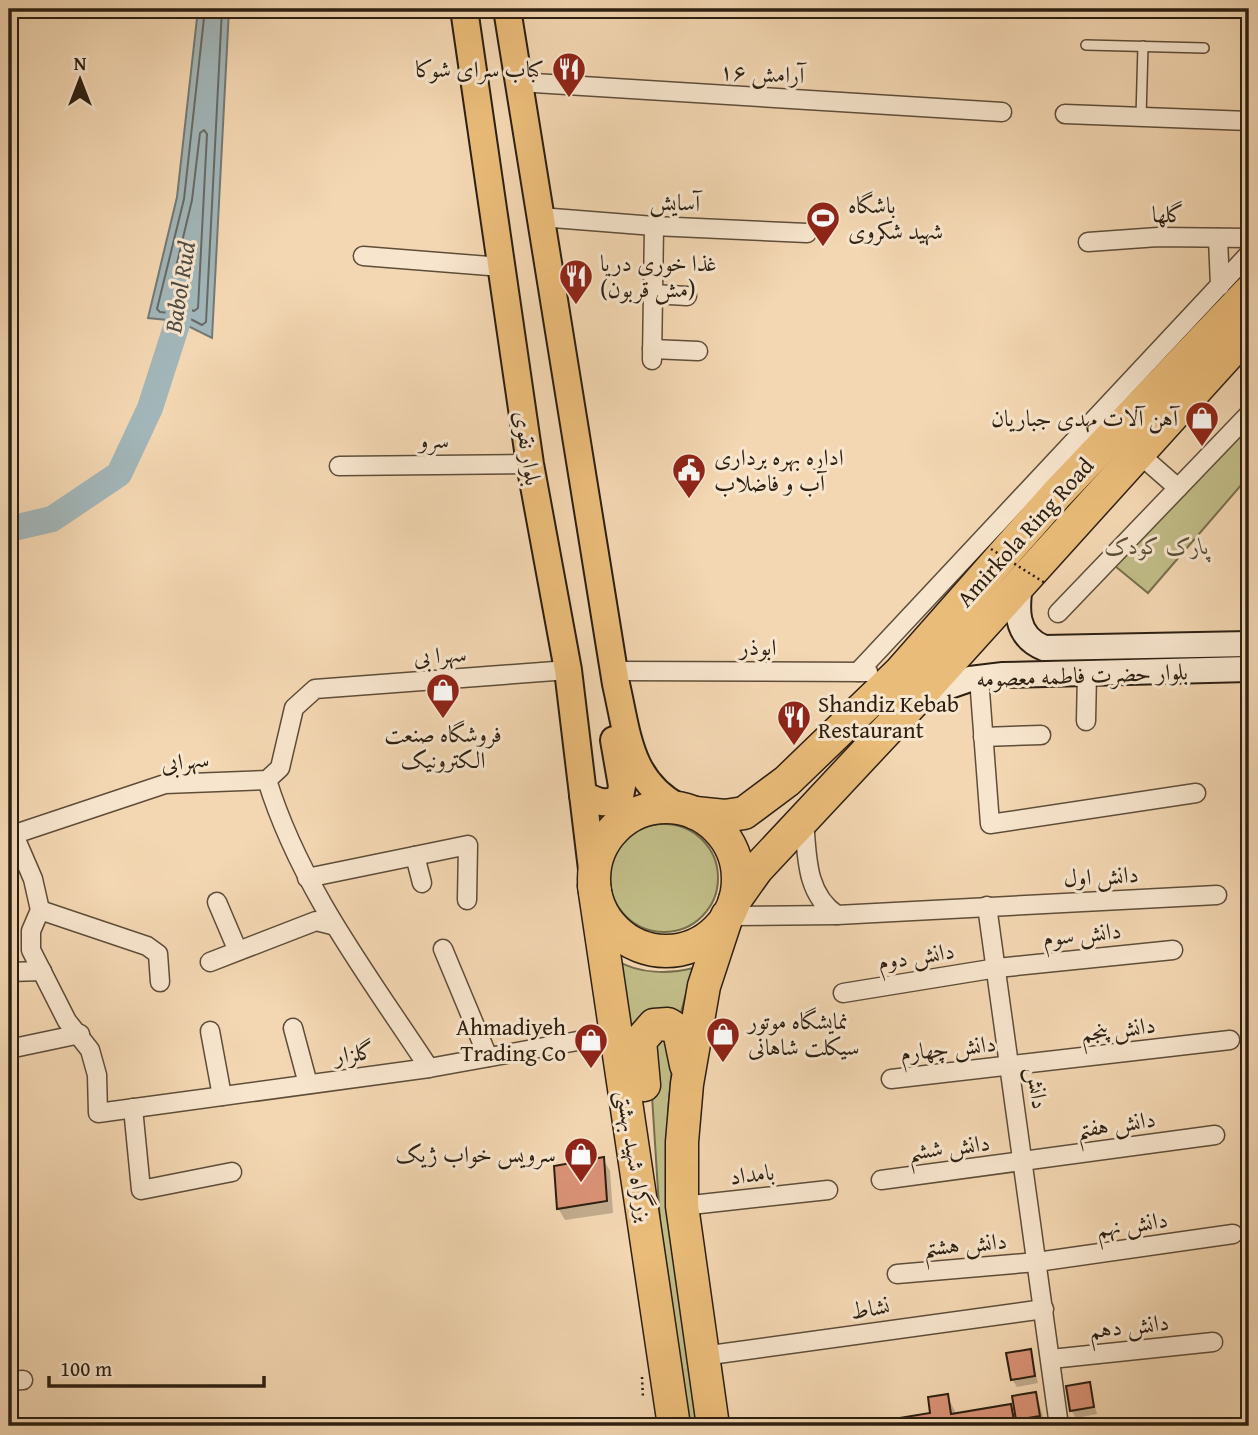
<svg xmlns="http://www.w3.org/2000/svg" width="1258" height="1435" font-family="'Gentium Book Plus',Amiri,serif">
<rect width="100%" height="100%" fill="#f3d7b2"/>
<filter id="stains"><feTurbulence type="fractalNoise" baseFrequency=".00286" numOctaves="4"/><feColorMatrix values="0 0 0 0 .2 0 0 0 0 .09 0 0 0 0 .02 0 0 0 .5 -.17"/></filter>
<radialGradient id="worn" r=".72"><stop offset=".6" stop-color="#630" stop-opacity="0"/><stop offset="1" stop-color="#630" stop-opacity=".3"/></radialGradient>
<!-- green -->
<g fill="#c1bd88" stroke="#766e4c" stroke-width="2">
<path d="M1249 407V476L1148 593 1110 562Z"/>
<circle cx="664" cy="878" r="54"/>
<path d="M618 961C639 974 670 974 693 968L680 1016 632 1038Z"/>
<path d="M662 1036 674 1046 668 1111 670 1229 698 1426H690L660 1222 649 1049Z"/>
</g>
<!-- water -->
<path fill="#a2b6b9" stroke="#737a76" stroke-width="2" d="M198 9H229L212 338 178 321 148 318 177 197Z"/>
<!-- shadow -->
<g fill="#0003">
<path d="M603 1159 610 1171 613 1213 565 1220 558 1208Z"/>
<path d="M1030 1351 1038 1383 1017 1387 1012 1379Z"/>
<path d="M1089 1384 1097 1414 1076 1418 1071 1410Z"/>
<path d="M1036 1394 1046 1426H884L883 1422 932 1414 947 1396 957 1415 1010 1406 1017 1418Z"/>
</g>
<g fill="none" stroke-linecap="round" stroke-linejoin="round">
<!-- shore -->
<g stroke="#676a65" stroke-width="2">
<path d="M205 9 184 199 157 309 160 312 181 314 202 325 206 322 222 9"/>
<path d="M204 130 207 134 198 308 194 311 168 301 192 200 200 133Z"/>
</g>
<!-- river -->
<path stroke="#a2b6b9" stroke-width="26" d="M9 529 52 519 119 474 150 408 178 321 181 287"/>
</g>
<!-- building -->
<g fill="#da9276" stroke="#2c1f11" stroke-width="2">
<path d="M604 1157 607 1201 557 1209 554 1166Z"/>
<path d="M1031 1349 1035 1376 1011 1380 1006 1353Z"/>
<path d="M1090 1382 1094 1407 1070 1411 1066 1386Z"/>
<path d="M1036 1392 1040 1416 1016 1420 1012 1396Z"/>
<path d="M948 1394 951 1414 1011 1404 1015 1426H882L881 1421 930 1413 928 1397Z"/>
<path d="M1044 1420 1045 1426H1020V1424Z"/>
</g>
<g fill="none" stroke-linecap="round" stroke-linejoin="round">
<!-- lane casing -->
<g stroke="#5e4d39" stroke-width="12">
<g id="lane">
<path d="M1086 45 1204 48"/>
<path d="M1141 117 1143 46"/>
</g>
</g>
<!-- street casing -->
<g stroke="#5e4d39" stroke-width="21">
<g id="street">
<path d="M518 82 1002 112"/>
<path d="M1065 114 1249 121"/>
<path d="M540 217 654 226 807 233"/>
<path d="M1218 238 1220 286"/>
<path d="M1088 242 1158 237 1249 238"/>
<path d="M363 256 502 267"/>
<path d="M653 294 687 296"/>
<path d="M652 349 698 351"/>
<path d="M652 360 654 226"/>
<path d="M1138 453 1178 488"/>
<path d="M339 466 530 464"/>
<path d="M1058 613 1249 414"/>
<path d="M616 671 868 672"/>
<path d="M858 672 1249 254"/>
<path d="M979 678 990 824 1196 793"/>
<path d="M1086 721 1087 673"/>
<path d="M983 737 1041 735"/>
<path d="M267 780C300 887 368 975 429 1068"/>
<path d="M14 835 33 879 40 910 31 931V950L67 1021 90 1050 97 1075 98 1113 429 1068 616 1034"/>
<path d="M9 836 165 784 267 780 280 768 294 708 315 689 568 670"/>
<path d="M415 856 422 883"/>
<path d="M307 878 468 845 467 900"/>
<path d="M217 902 237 949"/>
<path d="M987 906 1059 1426"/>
<path d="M40 910 147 946 158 954 160 982"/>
<path d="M837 915 1217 895"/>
<path d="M727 916 837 915C805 894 807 854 804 819"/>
<path d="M443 949 488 1057"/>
<path d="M210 962 316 921 332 925"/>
<path d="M9 972 42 971"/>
<path d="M843 993 997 968 1173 950"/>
<path d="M293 1028 308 1084"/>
<path d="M210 1031 222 1096"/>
<path d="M9 1049 80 1034"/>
<path d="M891 1079 1230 1040"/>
<path d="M133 1108 141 1190 232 1172"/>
<path d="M881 1180 1215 1135"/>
<path d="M682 1206 828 1190"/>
<path d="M897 1274 1037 1262 1233 1234"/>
<path d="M703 1356 1044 1309"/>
<path d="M1051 1359 1213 1342"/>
<path d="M9 1381 23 1380"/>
</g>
</g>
<!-- secondary casing -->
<g stroke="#2c1f11" stroke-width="28">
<g id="secondary">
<path d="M1021 580C1016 607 1014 636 1044 648L1249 644"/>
<path d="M918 697 970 679 1003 675 1249 669"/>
</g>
</g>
<!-- primary casing -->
<g stroke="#2c1f11" stroke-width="30">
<g id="primary">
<path d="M464 9 530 464 568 670 594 886"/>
<path d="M507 9 616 684C628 736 629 781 680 808"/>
<path d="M583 795C597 801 607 807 620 797L622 786 614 740"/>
</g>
</g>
<!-- highway casing -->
<g stroke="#2c1f11" stroke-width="35">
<g id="highway">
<circle cx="666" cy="879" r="72"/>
<path d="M695 813 725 816 744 813 787 781 900 672 1057 494 1249 292"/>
<path d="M594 886 674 1426"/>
<path d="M735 900 757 869 918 697 1249 331"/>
<path d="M644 1085 640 1041 654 1025 668 1024 679 1031 686 1065"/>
<path d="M713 1426 682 1206V1142L687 1084 704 986 727 916"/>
</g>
</g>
<!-- path -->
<path stroke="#2c1f11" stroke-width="2.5" stroke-dasharray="2 3.5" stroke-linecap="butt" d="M642 1377 643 1398"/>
<!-- lane -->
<use href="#lane" stroke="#f7e5cd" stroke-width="9"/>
<!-- street -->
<use href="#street" stroke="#f7e5cd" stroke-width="18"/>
<!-- secondary -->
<use href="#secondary" stroke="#f7e5cd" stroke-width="24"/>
<!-- primary -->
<use href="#primary" stroke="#eabc79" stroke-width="26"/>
<!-- highway -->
<use href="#highway" stroke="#eabc79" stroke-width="32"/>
<!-- path-bridge -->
<path stroke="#2c1f11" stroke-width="2.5" stroke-dasharray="2 3.5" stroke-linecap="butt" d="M991 549 1045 583"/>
</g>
<!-- icons -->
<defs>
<g id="restaurant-pin" transform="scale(1.75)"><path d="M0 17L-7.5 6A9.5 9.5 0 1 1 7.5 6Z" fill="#8f2418" stroke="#f7e5cd"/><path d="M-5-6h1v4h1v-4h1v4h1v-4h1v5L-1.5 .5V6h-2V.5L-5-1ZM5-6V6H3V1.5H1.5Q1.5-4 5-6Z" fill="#fff"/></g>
<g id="stadium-pin" transform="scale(1.75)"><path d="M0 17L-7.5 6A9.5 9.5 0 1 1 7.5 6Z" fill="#8f2418" stroke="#f7e5cd"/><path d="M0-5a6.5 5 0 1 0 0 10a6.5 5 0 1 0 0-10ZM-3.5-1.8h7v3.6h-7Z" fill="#fff"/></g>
<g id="shop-pin" transform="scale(1.75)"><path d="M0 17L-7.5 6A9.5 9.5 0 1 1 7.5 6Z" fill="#8f2418" stroke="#f7e5cd"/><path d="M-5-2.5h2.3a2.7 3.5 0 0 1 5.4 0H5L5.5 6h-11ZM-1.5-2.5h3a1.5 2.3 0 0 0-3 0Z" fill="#fff"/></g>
<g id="civic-pin" transform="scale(1.75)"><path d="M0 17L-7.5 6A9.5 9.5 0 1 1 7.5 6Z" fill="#8f2418" stroke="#f7e5cd"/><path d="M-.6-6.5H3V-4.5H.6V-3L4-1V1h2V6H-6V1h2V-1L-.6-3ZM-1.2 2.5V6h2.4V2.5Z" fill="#fff"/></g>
</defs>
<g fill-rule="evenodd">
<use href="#restaurant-pin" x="569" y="69"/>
<use href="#stadium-pin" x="823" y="218"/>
<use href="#restaurant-pin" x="576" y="276"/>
<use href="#shop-pin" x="1202" y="418"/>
<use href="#civic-pin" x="689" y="470"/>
<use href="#shop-pin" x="443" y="690"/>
<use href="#restaurant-pin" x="794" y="717"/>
<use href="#shop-pin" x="723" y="1034"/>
<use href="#shop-pin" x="591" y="1040"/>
<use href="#shop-pin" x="581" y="1154"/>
</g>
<g text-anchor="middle" stroke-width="6" stroke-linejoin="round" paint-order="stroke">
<!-- poi labels -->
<g font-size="23" fill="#2c1f11" stroke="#f7e5cd" text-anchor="start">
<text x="544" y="77" text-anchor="end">کباب سرای شوکا</text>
<text x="848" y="213">باشگاه<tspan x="848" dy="26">شهید شکروی</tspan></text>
<text x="600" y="271">غذا خوری دریا<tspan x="600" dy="26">(مش قربون)</tspan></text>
<text x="1178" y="426" text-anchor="end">آهن آلات مهدی جباریان</text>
<text x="714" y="465">اداره بهره برداری<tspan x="714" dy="26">آب و فاضلاب</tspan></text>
<text x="818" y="712">Shandiz Kebab<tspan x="818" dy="26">Restaurant</tspan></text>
<text x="443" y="742" text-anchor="middle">فروشگاه صنعت<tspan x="443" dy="26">الکترونیک</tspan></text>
<text x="748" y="1029">نمایشگاه موتور<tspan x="748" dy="26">سیکلت شاهانی</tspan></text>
<text x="566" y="1035" text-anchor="end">Ahmadiyeh<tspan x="566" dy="26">Trading Co</tspan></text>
<text x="556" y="1162" text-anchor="end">سرویس خواب ژیک</text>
</g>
<!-- street labels -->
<g font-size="23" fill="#2c1f11" stroke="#f7e5cd">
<text transform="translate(762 73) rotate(3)" y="8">آرامش ۱۶</text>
<text transform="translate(675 202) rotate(3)" y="8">آسایش</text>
<text transform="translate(1168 214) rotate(-1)" y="8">گلها</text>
<text transform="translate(434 440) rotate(-1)" y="8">سرو</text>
<text transform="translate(528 448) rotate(81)" y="8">بلوار نقوی</text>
<text transform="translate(1025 532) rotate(-48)" y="8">Amirkola Ring Road</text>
<text x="758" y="655">ابوذر</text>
<text transform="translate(440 655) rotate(-4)" y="8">سهرا بی</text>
<text transform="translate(1082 675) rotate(-2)" y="8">بلوار حضرت فاطمه معصومه</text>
<text transform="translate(185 761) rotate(-6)" y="8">سهرابی</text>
<text transform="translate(1101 876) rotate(-3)" y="8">دانش اول</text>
<text transform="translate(1082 934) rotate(-6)" y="8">دانش سوم</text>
<text transform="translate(916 956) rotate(-9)" y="8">دانش دوم</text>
<text transform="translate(1118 1029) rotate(-7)" y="8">دانش پنجم</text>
<text transform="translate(948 1048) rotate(-6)" y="8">دانش چهارم</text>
<text transform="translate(354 1053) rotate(-8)" y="8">گلزار</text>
<text transform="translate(1038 1088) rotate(83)" y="8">دانش</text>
<text transform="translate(1116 1124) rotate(-8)" y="8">دانش هفتم</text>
<text transform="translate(949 1147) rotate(-7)" y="8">دانش ششم</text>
<text transform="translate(635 1156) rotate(81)" y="8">بزرگراه شهید بهشتی</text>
<text transform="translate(752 1174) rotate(-7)" y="8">بامداد</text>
<text transform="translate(1132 1224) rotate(-8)" y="8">دانش نهم</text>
<text transform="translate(965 1244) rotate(-5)" y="8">دانش هشتم</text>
<text transform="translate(870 1308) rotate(-8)" y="8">نشاط</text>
<text transform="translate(1129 1326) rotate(-6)" y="8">دانش دهم</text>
</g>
<!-- park labels -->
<g font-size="23" font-style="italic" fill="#594e35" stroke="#f7e5cd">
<text x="1157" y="554">پارک کودک</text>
</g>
<!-- water labels -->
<g font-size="24" font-style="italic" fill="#4f4c43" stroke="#f7e5cd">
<text transform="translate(180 287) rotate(-81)" y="8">Babol Rud</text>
</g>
</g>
<!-- margin -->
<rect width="1258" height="1435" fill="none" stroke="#f3d7b2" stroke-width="35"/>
<rect x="10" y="10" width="1237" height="1414" fill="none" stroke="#2c1f11" stroke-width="3.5"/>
<rect x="18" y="18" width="1223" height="1400" fill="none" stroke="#2c1f11" stroke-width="2"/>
<!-- north arrow -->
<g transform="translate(80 80)" stroke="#f7e5cd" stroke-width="5" paint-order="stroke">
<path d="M0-5L12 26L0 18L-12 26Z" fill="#2c1f11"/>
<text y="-10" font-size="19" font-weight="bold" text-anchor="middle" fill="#2c1f11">N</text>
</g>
<!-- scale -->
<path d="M49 1376v10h215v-10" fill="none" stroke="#2c1f11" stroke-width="3.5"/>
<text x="60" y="1376" font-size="21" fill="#2c1f11" stroke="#f7e5cd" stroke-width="5" paint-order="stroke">100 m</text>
<rect width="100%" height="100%" filter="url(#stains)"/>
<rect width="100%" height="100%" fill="url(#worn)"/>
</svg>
